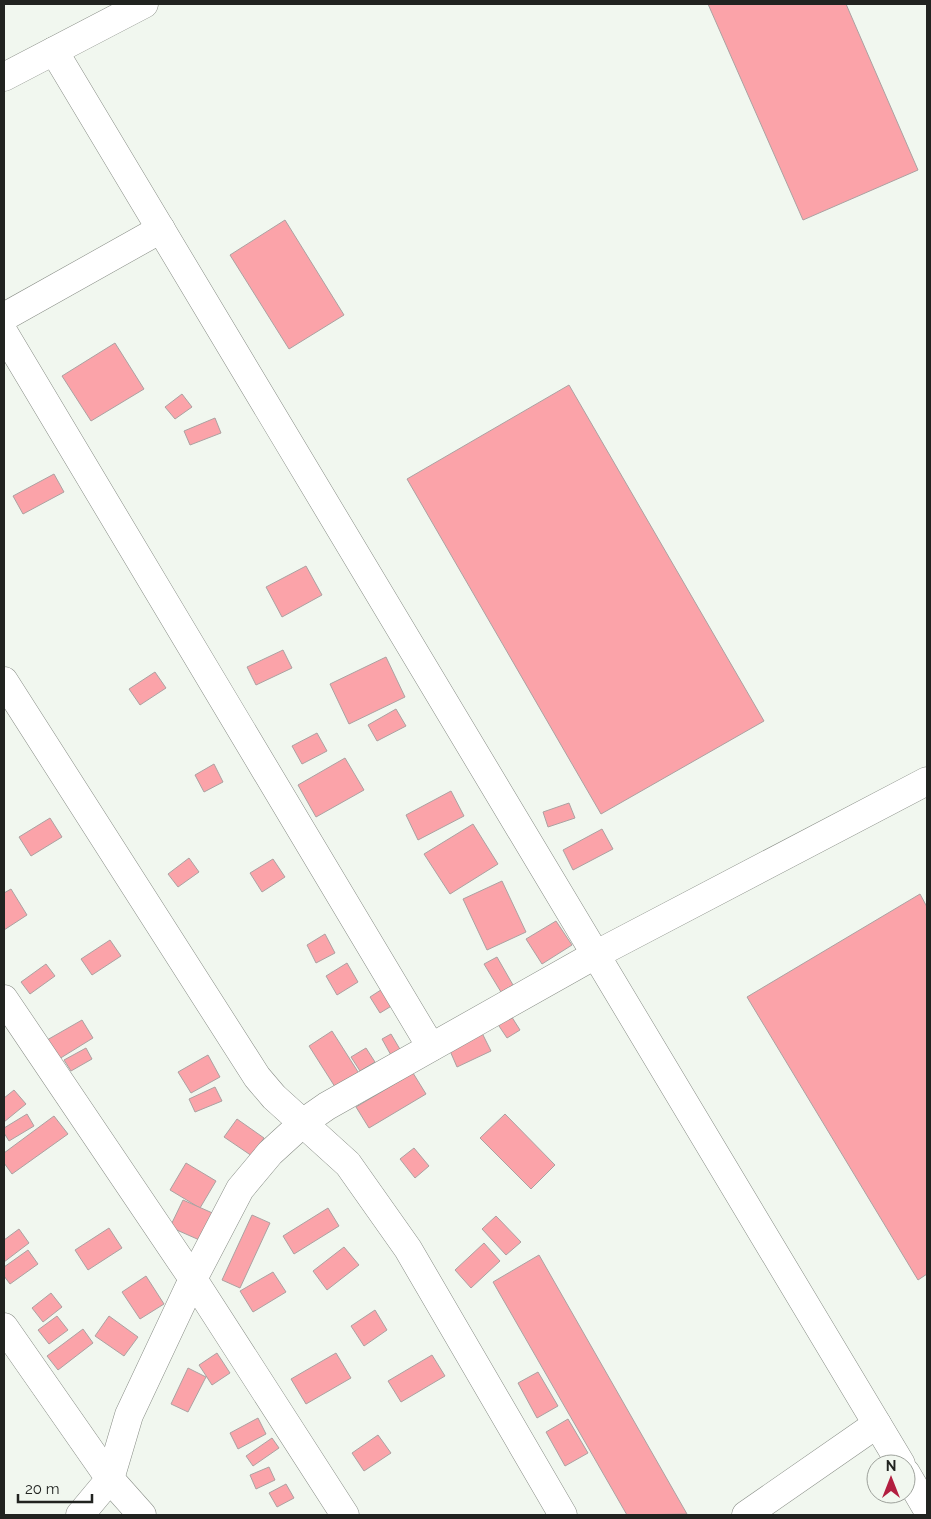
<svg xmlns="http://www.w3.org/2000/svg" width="931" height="1519" font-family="Raleway,sans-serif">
<rect width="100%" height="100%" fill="#f1f7ef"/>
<!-- building -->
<g fill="#fba3a9" stroke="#aca1a1">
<path d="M708 4H846L918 170 803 220Z"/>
<path d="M285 220 344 315 289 349 230 255Z"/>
<path d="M115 343 144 389 91 421 62 376Z"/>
<path d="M569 385 764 721 601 814 407 479Z"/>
<path d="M182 394 192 407 175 419 165 407Z"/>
<path d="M215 418 221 433 190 445 184 431Z"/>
<path d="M54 474 64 492 23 514 13 496Z"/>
<path d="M306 566 322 595 282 617 266 587Z"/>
<path d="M283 650 292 668 256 685 247 667Z"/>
<path d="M386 657 405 697 349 724 330 684Z"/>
<path d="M155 672 166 688 140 705 129 689Z"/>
<path d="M396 709 406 726 377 741 368 725Z"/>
<path d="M317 733 327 751 302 764 292 746Z"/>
<path d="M345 758 364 790 316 817 298 785Z"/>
<path d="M214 764 223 782 204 792 195 775Z"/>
<path d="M451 791 464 816 418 840 406 815Z"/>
<path d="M569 803 575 818 548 827 543 812Z"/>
<path d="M50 818 62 837 31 856 19 837Z"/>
<path d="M473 824 498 864 450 894 424 854Z"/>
<path d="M602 829 613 849 573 870 563 850Z"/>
<path d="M189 858 199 872 178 887 168 874Z"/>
<path d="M273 859 285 877 262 892 250 873Z"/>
<path d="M502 881 526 932 487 950 463 899Z"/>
<path d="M11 889 27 915 4 930V893Z"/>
<path d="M920 894 927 907V1274L918 1280 747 997Z"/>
<path d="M556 921 572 945 542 964 526 939Z"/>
<path d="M325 934 335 953 316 963 307 945Z"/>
<path d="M110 940 121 956 92 975 81 959Z"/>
<path d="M497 957 513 985 501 992 484 964Z"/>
<path d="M347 963 358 982 337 995 326 976Z"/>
<path d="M46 964 55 976 30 994 21 982Z"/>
<path d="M387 986 398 1002 380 1013 370 997Z"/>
<path d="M508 1011 520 1030 507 1038 495 1020Z"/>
<path d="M82 1020 93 1038 59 1059 47 1040Z"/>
<path d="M480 1029 491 1051 457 1067 447 1044Z"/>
<path d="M332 1031 360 1075 337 1090 309 1046Z"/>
<path d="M391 1034 401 1051 392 1057 382 1039Z"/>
<path d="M86 1048 92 1059 71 1071 64 1060Z"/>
<path d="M366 1048 375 1062 360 1071 351 1057Z"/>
<path d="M208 1055 220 1077 191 1093 178 1072Z"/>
<path d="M413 1073 426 1094 369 1128 356 1107Z"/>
<path d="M215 1087 222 1101 195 1112 189 1099Z"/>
<path d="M14 1090 26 1104 4 1122V1098Z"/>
<path d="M27 1114 34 1126 9 1141 4 1133V1128Z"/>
<path d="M505 1114 555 1165 531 1189 480 1138Z"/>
<path d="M54 1116 68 1134 12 1174 4 1163V1153Z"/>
<path d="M237 1119 264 1138 252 1156 224 1137Z"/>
<path d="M414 1148 429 1166 415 1178 400 1159Z"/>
<path d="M186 1163 216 1181 200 1208 170 1190Z"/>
<path d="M183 1200 217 1215 204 1242 170 1227Z"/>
<path d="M328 1208 339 1226 294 1254 283 1236Z"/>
<path d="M252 1215 270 1223 240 1288 222 1280Z"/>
<path d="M496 1216 521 1242 506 1255 482 1229Z"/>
<path d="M109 1228 122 1248 88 1270 75 1250Z"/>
<path d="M19 1229 29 1243 4 1262V1240Z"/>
<path d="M484 1243 500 1261 471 1288 455 1270Z"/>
<path d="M344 1247 359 1265 327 1290 313 1271Z"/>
<path d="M28 1250 38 1264 10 1284 4 1276V1267Z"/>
<path d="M539 1255 687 1514 627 1515 493 1282Z"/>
<path d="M273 1272 286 1292 253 1312 240 1291Z"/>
<path d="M146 1276 164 1304 140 1319 122 1292Z"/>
<path d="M51 1293 62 1307 43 1322 32 1308Z"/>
<path d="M375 1310 387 1330 364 1346 351 1326Z"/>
<path d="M57 1316 68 1330 49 1344 38 1330Z"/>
<path d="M109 1316 138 1337 124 1356 95 1336Z"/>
<path d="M83 1329 93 1343 58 1370 47 1356Z"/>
<path d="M217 1353 230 1373 212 1385 199 1365Z"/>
<path d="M336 1353 351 1378 306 1404 291 1379Z"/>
<path d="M432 1355 445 1376 401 1402 388 1381Z"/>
<path d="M188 1368 206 1377 188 1412 171 1404Z"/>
<path d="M538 1372 558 1406 537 1418 518 1383Z"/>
<path d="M258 1418 266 1434 238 1449 230 1433Z"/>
<path d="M568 1419 588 1453 565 1466 546 1432Z"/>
<path d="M378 1435 391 1453 364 1471 352 1453Z"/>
<path d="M272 1438 279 1448 253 1466 246 1456Z"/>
<path d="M269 1467 275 1480 256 1489 250 1475Z"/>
<path d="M286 1484 294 1498 277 1507 269 1493Z"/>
</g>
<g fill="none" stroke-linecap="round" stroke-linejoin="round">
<!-- minor casing -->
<g stroke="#888d86" stroke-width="29">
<g id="minor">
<path d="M54 51 901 1464"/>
<path d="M4 77 144 4"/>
<path d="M4 317 161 229"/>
<path d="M4 333 431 1047"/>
<path d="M4 681 257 1077 274 1097 348 1164 408 1249 563 1515"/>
<path d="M4 999 193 1279 345 1515"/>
<path d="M4 1327 110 1479 142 1515"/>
<path d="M906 1473 927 1509"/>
<path d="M80 1515 110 1479 129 1415 193 1279 240 1189 270 1153 304 1122 327 1106 595 955 927 781"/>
<path d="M746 1515 877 1424"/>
</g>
</g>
<!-- minor -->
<use href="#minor" stroke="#fff" stroke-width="28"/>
</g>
<!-- border -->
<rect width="931" height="1519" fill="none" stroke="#212320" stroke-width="10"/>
<!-- north arrow -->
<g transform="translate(891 1479)"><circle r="24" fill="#f1f7ef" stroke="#9ea29c"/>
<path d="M0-4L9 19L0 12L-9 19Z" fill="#b21f40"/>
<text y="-8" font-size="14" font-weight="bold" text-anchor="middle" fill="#212320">N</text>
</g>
<!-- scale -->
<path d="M18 1494v8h74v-8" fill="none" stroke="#212320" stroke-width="2.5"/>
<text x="25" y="1494" font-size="15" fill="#212320" stroke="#f1f7ef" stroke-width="4" paint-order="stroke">20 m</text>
</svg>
